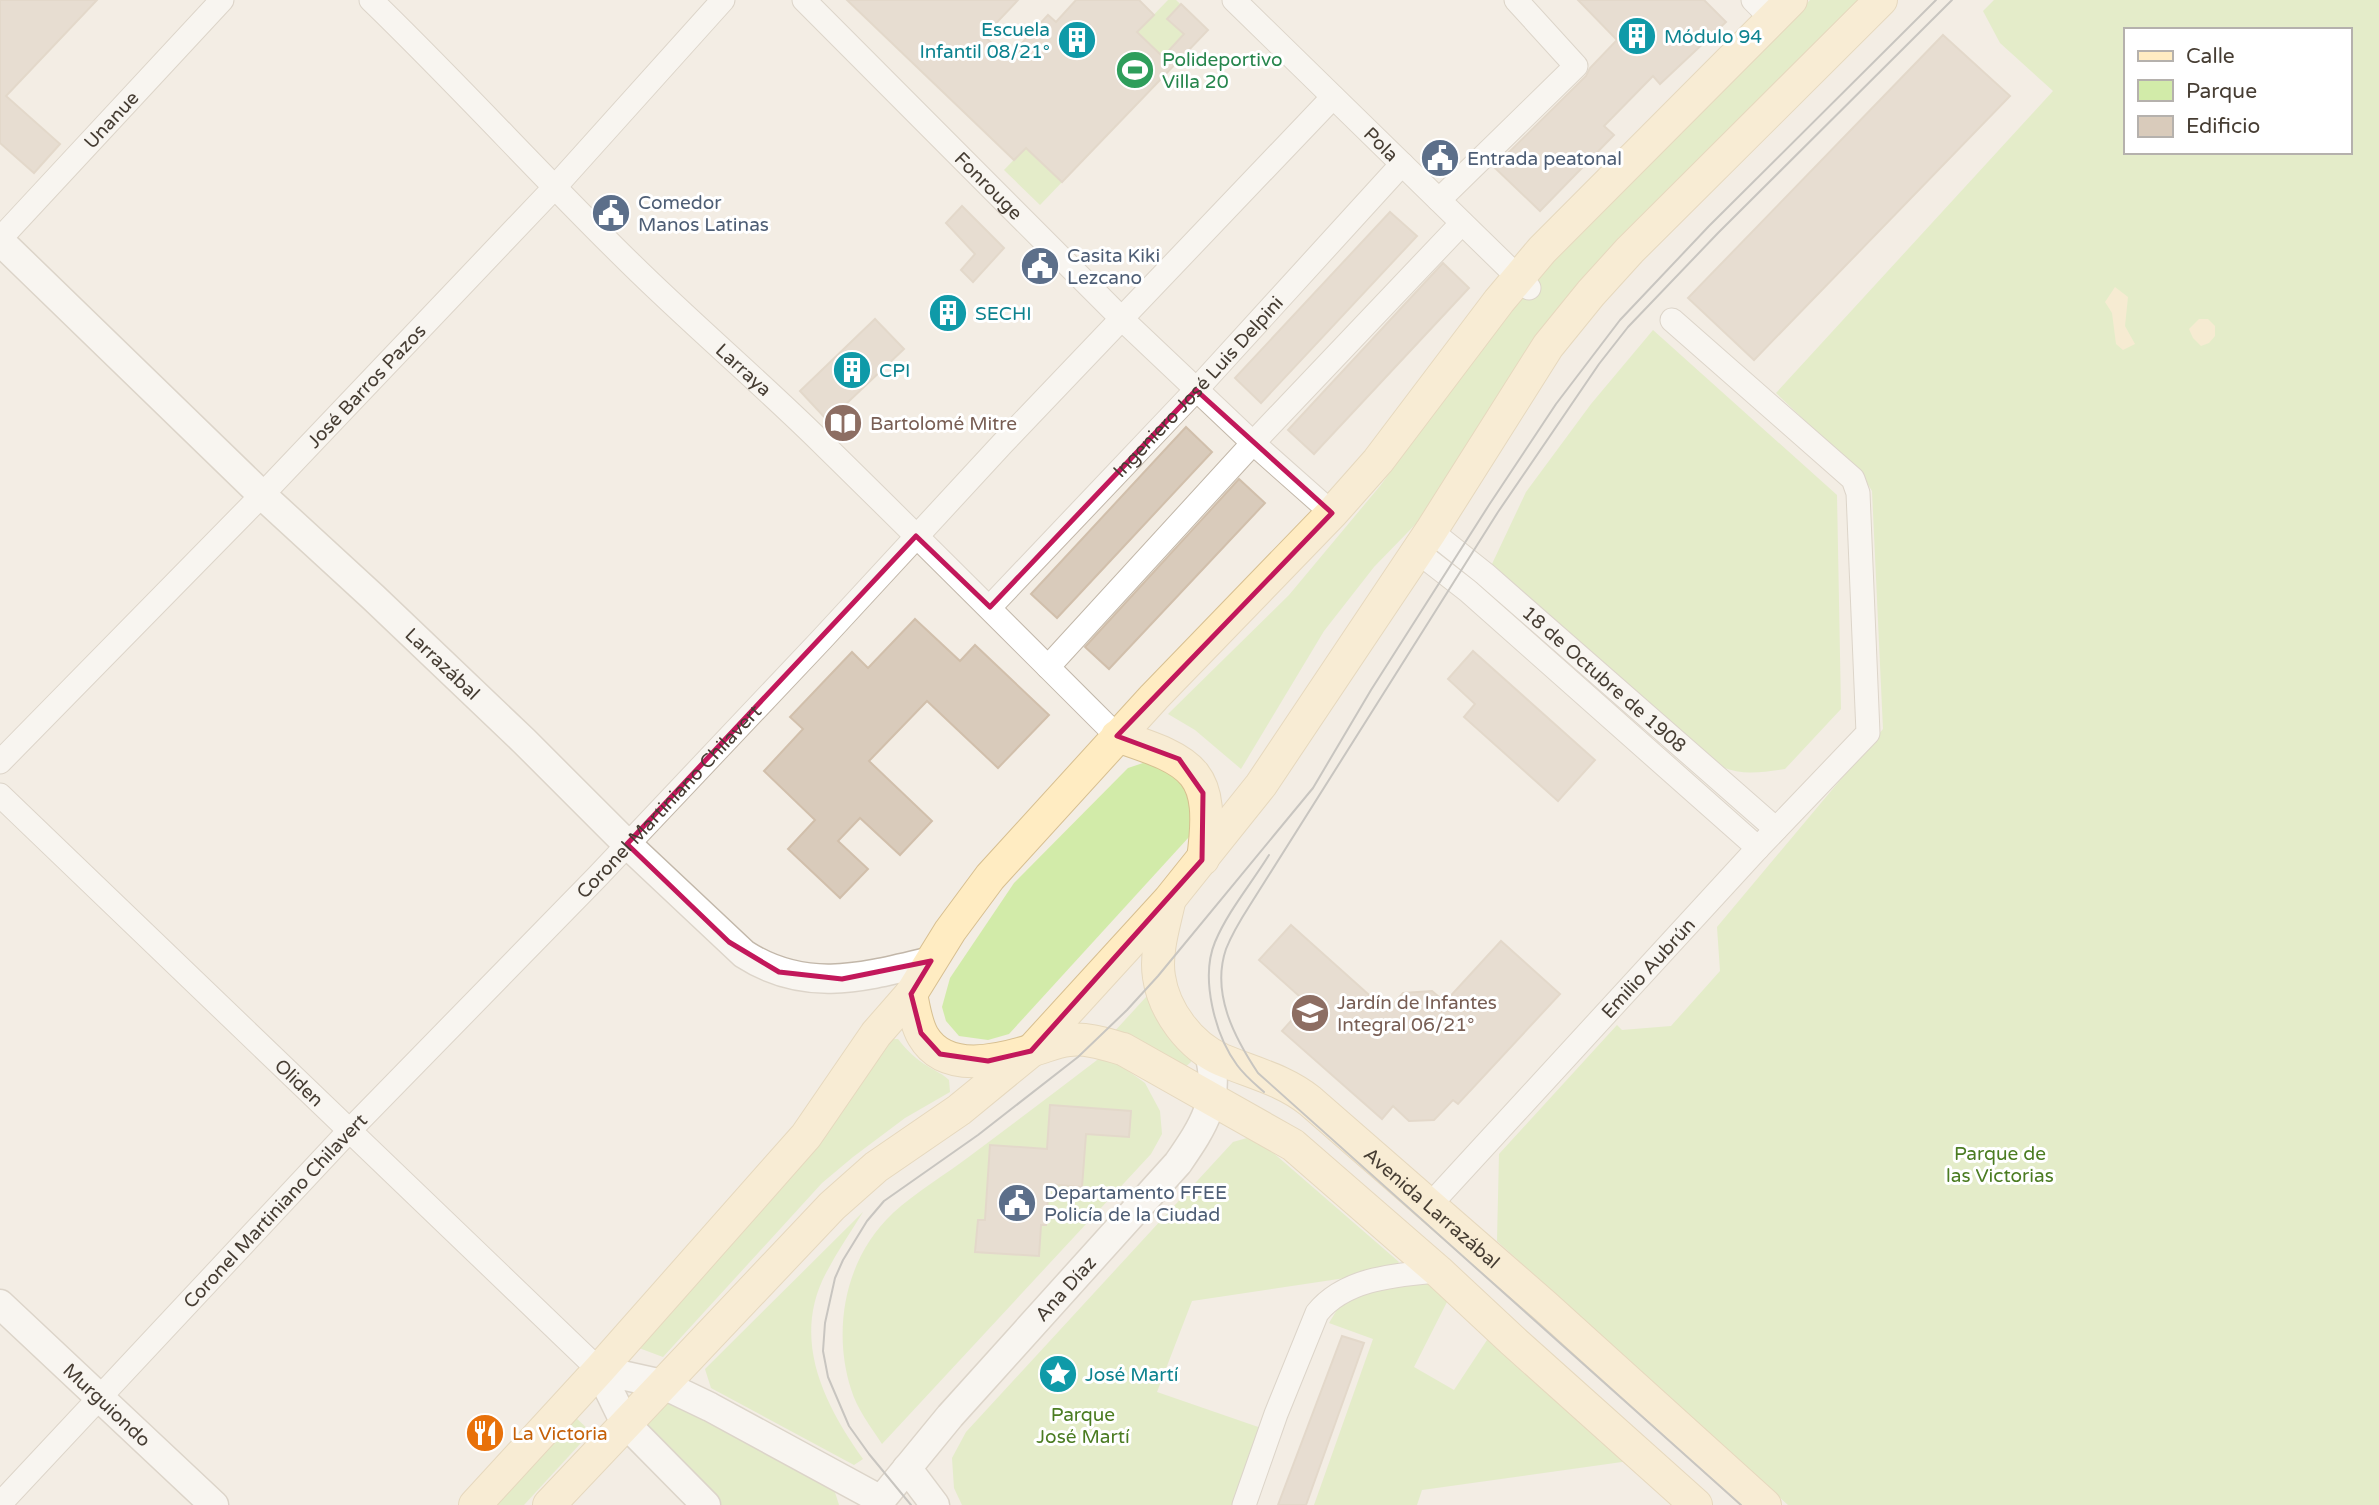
<svg xmlns="http://www.w3.org/2000/svg" width="2379" height="1505" font-family="'Varela Round',sans-serif">
<rect width="100%" height="100%" fill="#f3ede4"/>
<!-- green -->
<g fill="#d2eba9" fill-rule="evenodd">
<path d="M1168 0H1176L1208 30 1040 205 1004 170Z"/>
<path d="M1810 0H1861L1543 329 1517 366 1439 500 1374 567 1324 631 1241 769 1195 730 1168 714 1289 595 1380 486 1511 310 1553 260Z"/>
<path d="M1994 0H2379V1505H1788L1497 1241 1499 1154 1617 1025 1622 1030 1671 1026 1720 971 1717 927 1883 729 1872 491 1862 475 1776 393 2053 91 2000 43 1983 11ZM2125 30H2349V152H2125Z"/>
<path d="M1653 330 1837 495 1841 709 1785 769C1763 772 1743 776 1722 767L1492 564 1526 492 1591 404Z"/>
<path d="M1146 762 1189 779 1195 819 1189 837 1009 1034 988 1040 959 1036 946 1021 942 1007 950 978 1014 883 1128 768Z"/>
<path d="M1147 996 1160 1024 1190 1053 1191 1062 1183 1069 1113 1033Z"/>
<path d="M893 1039H898C906 1050 917 1060 929 1067 937 1072 943 1074 949 1080L950 1092 905 1118 853 1157 822 1183 663 1357 639 1348Z"/>
<path d="M1101 1057 1120 1065 1145 1083 1160 1111 1162 1134 1151 1154 882 1444C871 1427 857 1409 851 1389 832 1329 845 1258 893 1213 916 1192 945 1175 970 1156 1014 1123 1058 1090 1101 1057Z"/>
<path d="M1247 1138 1262 1143 1399 1262 1392 1271 1192 1301 1157 1392 1273 1432 1238 1505H962L954 1488 952 1458 966 1432 1233 1142Z"/>
<path d="M863 1212C850 1233 837 1252 826 1273 791 1339 824 1404 863 1459L854 1465 711 1388 705 1369Z"/>
<path d="M1428 1282 1447 1302 1414 1367 1454 1390 1489 1337 1629 1461 1422 1490 1417 1505H1314L1373 1339 1329 1323 1341 1303 1355 1292Z"/>
<path d="M670 1399 833 1486 839 1505H719L646 1435 645 1422Z"/>
<path d="M574 1416 591 1432 524 1505H491Z"/>
</g>
<!-- sand -->
<g fill="#fbe9bc">
<path d="M2115 287 2128 297 2125 326 2135 344 2123 350 2116 344 2112 313 2105 302Z"/>
<path d="M2199 319H2208L2215 326V336L2209 343 2201 346 2193 338 2189 329Z"/>
</g>
<!-- building -->
<g fill="#d9cbbb" stroke="#d1bfab" stroke-width="2">
<path d="M0 0H97L6 96 60 144 34 173 0 143Z"/>
<path d="M847 0H1018L984 36 1008 58 1048 15 1056 22 1076 0H1139L1154 15 1137 32 1163 57 1184 34 1167 19 1181 4 1208 30 1062 182 1026 148 1014 160Z"/>
<path d="M1578 0H1704L1726 22 1660 84 1653 76 1604 126 1614 135 1540 211 1494 167 1586 76 1590 68 1617 40Z"/>
<path d="M1943 35 2010 96 1754 360 1688 298Z"/>
<path d="M962 206 1004 248 973 282 961 270 975 254 946 223Z"/>
<path d="M1390 212 1417 236 1261 403 1235 378Z"/>
<path d="M1443 263 1469 288 1314 454 1288 430Z"/>
<path d="M947 294 966 315 949 332 930 311Z"/>
<path d="M875 319 904 349 828 421 800 391Z"/>
<path d="M1186 427 1212 452 1057 618 1031 594Z"/>
<path d="M1239 479 1265 503 1109 669 1085 647Z"/>
<path d="M915 619 960 661 975 645 1049 715 998 768 927 701 869 761 932 821 900 855 860 818 838 841 868 869 840 898 788 849 815 820 764 771 803 729 790 717 852 652 868 668Z"/>
<path d="M1473 651 1595 760 1558 801 1464 717 1475 704 1448 679Z"/>
<path d="M1291 925 1387 1011 1403 993 1432 991 1445 1002 1501 941 1560 994 1458 1104 1453 1100 1434 1120 1409 1121 1393 1106 1382 1119 1282 1031 1307 1003 1259 960Z"/>
<path d="M1050 1105 1131 1111 1129 1137 1086 1134 1082 1187 1049 1184 1046 1225H1041L1039 1256 975 1252 978 1220H985L990 1145 1047 1149Z"/>
<path d="M1342 1336 1364 1343 1306 1505H1278Z"/>
</g>
<g fill="none" stroke-linecap="round" stroke-linejoin="round">
<!-- minor casing -->
<g stroke="#c2b7a9" stroke-width="25">
<g id="minor">
<path id="s1" d="M371 0C460 86 543 178 631 264 693 325 759 381 821 442 920 539 1019 638 1117 736"/>
<path id="s2" d="M804 0 1122 319 1253 443 1332 513"/>
<path id="s3" d="M1234 0 1529 288"/>
<path d="M1753 0 1772 19"/>
<path d="M1439 200 1576 66 1516 0"/>
<path id="s4" d="M0 239 222 0"/>
<path id="s5" d="M1431 531 1485 574 1776 829"/>
<path d="M1418 552 1468 591 1758 848"/>
<path id="s6" d="M990 607 1196 390 1402 164"/>
<path d="M1048 667 1253 443 1462 223"/>
<path id="s7" d="M0 762 262 495 554 188 723 0"/>
<path id="s8" d="M0 795 599 1370"/>
<path id="s9" d="M1430 1205 1758 848 1868 733 1858 493 1853 479 1672 320"/>
<path id="s10" d="M0 1504 348 1132 597 877 822 639 1003 443 1333 97"/>
<path d="M1244 1505 1276 1414 1317 1313C1345 1278 1396 1275 1438 1271"/>
</g>
</g>
<!-- tertiary casing -->
<g stroke="#c2b7a9" stroke-width="31">
<g id="tertiary">
<path id="s11" d="M0 241 262 495 373 597 524 741 627 844 744 954C806 994 864 977 931 961"/>
<path id="s12" d="M0 1304 214 1505"/>
<path d="M599 1370 662 1384 710 1407 881 1500"/>
<path d="M599 1370 625 1423 706 1505"/>
<path d="M907 1468 935 1505"/>
<path id="s13" d="M877 1505 950 1416 1178 1163C1204 1125 1221 1100 1209 1053"/>
</g>
</g>
<!-- secondary casing -->
<g stroke="#d7bf90" stroke-width="34">
<g id="secondary">
<path d="M1117 736C1196 762 1215 772 1203 859"/>
<path id="s14" d="M1169 902C1164 925 1155 953 1159 977 1164 1011 1190 1046 1222 1060 1253 1073 1284 1080 1310 1101L1545 1306 1765 1505"/>
<path d="M911 994C914 1008 916 1024 923 1036 945 1074 998 1061 1033 1050 1045 1047 1056 1041 1069 1040 1088 1038 1105 1044 1123 1049L1293 1145 1438 1271 1513 1341 1696 1505"/>
<path d="M475 1505 599 1370 806 1136 876 1034 911 994 950 931 990 877 1154 697 1332 513 1378 461 1499 301 1542 250 1791 0"/>
<path d="M549 1505 832 1206 876 1167 959 1110 1031 1051 1169 900 1261 785 1431 531 1548 346 1591 293 1630 250 1881 0"/>
</g>
</g>
<!-- minor -->
<use href="#minor" stroke="#fff" stroke-width="23"/>
<!-- tertiary -->
<use href="#tertiary" stroke="#fff" stroke-width="28"/>
<!-- secondary -->
<use href="#secondary" stroke="#ffecc2" stroke-width="32"/>
<!-- tram -->
<g stroke="#959595" stroke-width="2">
<path d="M1264 1092C1255 1084 1245 1076 1237 1065 1215 1035 1200 978 1215 942 1228 911 1251 884 1269 855"/>
<path d="M911 1505 869 1454 849 1426 828 1377 823 1351 825 1323 835 1278 843 1260 867 1221 884 1201 978 1135 1078 1057 1127 1010 1158 976 1313 788 1371 690 1489 505 1556 404 1620 320 1709 226 1936 0"/>
<path d="M1741 1505 1258 1073C1234 1037 1211 993 1226 949 1232 934 1241 919 1250 905L1498 512 1599 364 1628 327 1718 233 1952 0"/>
</g>
</g>
<!-- marked area -->
<path d="M0 0H2379V1505H0ZM1196 390 1332 513 1117 736 1179 759 1203 793 1202 860 1031 1051 988 1061 940 1054 921 1033 911 994 931 961 842 979 779 972 729 942 627 844 916 536 990 607Z" fill="#f3ede4" fill-opacity=".55" fill-rule="evenodd"/>
<path fill="none" stroke="#c2185b" stroke-width="5" stroke-linejoin="round" d="M1196 390 1332 513 1117 736 1179 759 1203 793 1202 860 1031 1051 988 1061 940 1054 921 1033 911 994 931 961 842 979 779 972 729 942 627 844 916 536 990 607Z"/>
<!-- icons -->
<defs>
<g id="building-disc" transform="scale(2.0125)"><circle r="9.5" fill="#0f9aa8" stroke="#fff"/><path d="M-4-6H4V6H1V3H-1V6H-4ZM-2.5-4.3h1.7v1.8h-1.7ZM.8-4.3h1.7v1.8H.8ZM-2.5-1h1.7V.8h-1.7ZM.8-1h1.7V.8H.8Z" fill="#fff"/></g>
<g id="stadium-disc" transform="scale(2.0125)"><circle r="9.5" fill="#2e9e5b" stroke="#fff"/><path d="M0-5a6.5 5 0 1 0 0 10a6.5 5 0 1 0 0-10ZM-3.5-1.8h7v3.6h-7Z" fill="#fff"/></g>
<g id="civic-disc" transform="scale(2.0125)"><circle r="9.5" fill="#5c6f8a" stroke="#fff"/><path d="M-.6-6.5H3V-4.5H.6V-3L4-1V1h2V6H-6V1h2V-1L-.6-3ZM-1.2 2.5V6h2.4V2.5Z" fill="#fff"/></g>
<g id="library-disc" transform="scale(2.0125)"><circle r="9.5" fill="#8d6e63" stroke="#fff"/><path d="M-6-4Q-3-5.5-.7-3.5V5Q-3 3-6 4ZM6-4Q3-5.5 .7-3.5V5Q3 3 6 4Z" fill="#fff"/></g>
<g id="school-disc" transform="scale(2.0125)"><circle r="9.5" fill="#8d6e63" stroke="#fff"/><path d="M0-5L7-2L0 1L-7-2ZM-4 1L0 2.5L4 1V4Q0 6-4 4Z" fill="#fff"/></g>
<g id="sight-disc" transform="scale(2.0125)"><circle r="9.5" fill="#0f9aa8" stroke="#fff"/><path d="M0-6L1.8-2.2L6-1.7L2.9 1.2L3.7 5.4L0 3.3L-3.7 5.4L-2.9 1.2L-6-1.7L-1.8-2.2Z" fill="#fff"/></g>
<g id="restaurant-disc" transform="scale(2.0125)"><circle r="9.5" fill="#e8710a" stroke="#fff"/><path d="M-5-6h1v4h1v-4h1v4h1v-4h1v5L-1.5 .5V6h-2V.5L-5-1ZM5-6V6H3V1.5H1.5Q1.5-4 5-6Z" fill="#fff"/></g>
</defs>
<g fill-rule="evenodd">
<use href="#building-disc" x="1637" y="36"/>
<use href="#building-disc" x="1077" y="40"/>
<use href="#stadium-disc" x="1135" y="70"/>
<use href="#civic-disc" x="1440" y="158"/>
<use href="#civic-disc" x="611" y="213"/>
<use href="#civic-disc" x="1040" y="266"/>
<use href="#building-disc" x="948" y="313"/>
<use href="#building-disc" x="852" y="370"/>
<use href="#library-disc" x="843" y="423"/>
<use href="#school-disc" x="1310" y="1013"/>
<use href="#civic-disc" x="1017" y="1203"/>
<use href="#sight-disc" x="1058" y="1374"/>
<use href="#restaurant-disc" x="485" y="1433"/>
</g>
<g text-anchor="middle" stroke-width="6" stroke-linejoin="round" paint-order="stroke">
<!-- culture labels -->
<g font-size="19" fill="#0d838f" stroke="#fff" text-anchor="start">
<text x="1050" y="36" text-anchor="end">Escuela<tspan x="1050" dy="22">Infantil 08/21°</tspan></text>
<text x="1664" y="43">Módulo 94</text>
<text x="975" y="320">SECHI</text>
<text x="879" y="377">CPI</text>
<text x="1085" y="1381">José Martí</text>
</g>
<!-- leisure labels -->
<g font-size="19" fill="#27864d" stroke="#fff" text-anchor="start">
<text x="1162" y="66">Polideportivo<tspan x="1162" dy="22">Villa 20</tspan></text>
</g>
<!-- street labels -->
<g font-size="19" fill="#463d33" stroke="#fff">
<text dy="7" stroke="none"><textPath href="#s4" startOffset="163">Unanue</textPath></text>
<text dy="7" stroke="none"><textPath href="#s3" startOffset="206">Pola</textPath></text>
<text dy="7" stroke="none"><textPath href="#s2" startOffset="262">Fonrouge</textPath></text>
<text dy="7" stroke="none"><textPath href="#s1" startOffset="525">Larraya</textPath></text>
<text dy="7" stroke="none"><textPath href="#s7" startOffset="525">José Barros Pazos</textPath></text>
<text dy="7" stroke="none"><textPath href="#s6" startOffset="303">Ingeniero José Luis Delpini</textPath></text>
<text dy="7" stroke="none"><textPath href="#s11" startOffset="612">Larrazábal</textPath></text>
<text dy="7" stroke="none"><textPath href="#s5" startOffset="228">18 de Octubre de 1908</textPath></text>
<text dy="7" stroke="none"><textPath href="#s10" startOffset="970">Coronel Martiniano Chilavert</textPath></text>
<text dy="7" stroke="none"><textPath href="#s9" startOffset="322">Emilio Aubrún</textPath></text>
<text dy="7" stroke="none"><textPath href="#s8" startOffset="415">Oliden</textPath></text>
<text dy="7" stroke="none"><textPath href="#s14" startOffset="444">Avenida Larrazábal</textPath></text>
<text dy="7" stroke="none"><textPath href="#s10" startOffset="402">Coronel Martiniano Chilavert</textPath></text>
<text dy="7" stroke="none"><textPath href="#s13" startOffset="287">Ana Díaz</textPath></text>
<text dy="7" stroke="none"><textPath href="#s12" startOffset="147">Murguiondo</textPath></text>
</g>
<!-- service labels -->
<g font-size="19" fill="#4e5e75" stroke="#fff" text-anchor="start">
<text x="1467" y="165">Entrada peatonal</text>
<text x="638" y="209">Comedor<tspan x="638" dy="22">Manos Latinas</tspan></text>
<text x="1067" y="262">Casita Kiki<tspan x="1067" dy="22">Lezcano</tspan></text>
<text x="1044" y="1199">Departamento FFEE<tspan x="1044" dy="22">Policía de la Ciudad</tspan></text>
</g>
<!-- education labels -->
<g font-size="19" fill="#785e54" stroke="#fff" text-anchor="start">
<text x="870" y="430">Bartolomé Mitre</text>
<text x="1337" y="1009">Jardín de Infantes<tspan x="1337" dy="22">Integral 06/21°</tspan></text>
</g>
<!-- park labels -->
<g font-size="19" fill="#4b7c22" stroke="#fff">
<text x="2000" y="1160">Parque de<tspan x="2000" dy="22">las Victorias</tspan></text>
<text x="1083" y="1421">Parque<tspan x="1083" dy="22">José Martí</tspan></text>
</g>
<!-- food labels -->
<g font-size="19" fill="#c56008" stroke="#fff" text-anchor="start">
<text x="512" y="1440">La Victoria</text>
</g>
</g>
<!-- legend -->
<rect x="2124" y="28" width="228" height="126" fill="#ffffff" stroke="#b5b1ad" stroke-width="2"/>
<rect x="2138" y="51" width="35" height="10" fill="#ffecc2" stroke="#b5b1ad" stroke-width="2"/>
<text x="2186" y="63" font-size="21" fill="#463d33">Calle</text>
<rect x="2138" y="80" width="35" height="21" fill="#d2eba9" stroke="#b5b1ad" stroke-width="2"/>
<text x="2186" y="98" font-size="21" fill="#463d33">Parque</text>
<rect x="2138" y="116" width="35" height="21" fill="#d9cbbb" stroke="#b5b1ad" stroke-width="2"/>
<text x="2186" y="133" font-size="21" fill="#463d33">Edificio</text>
</svg>
